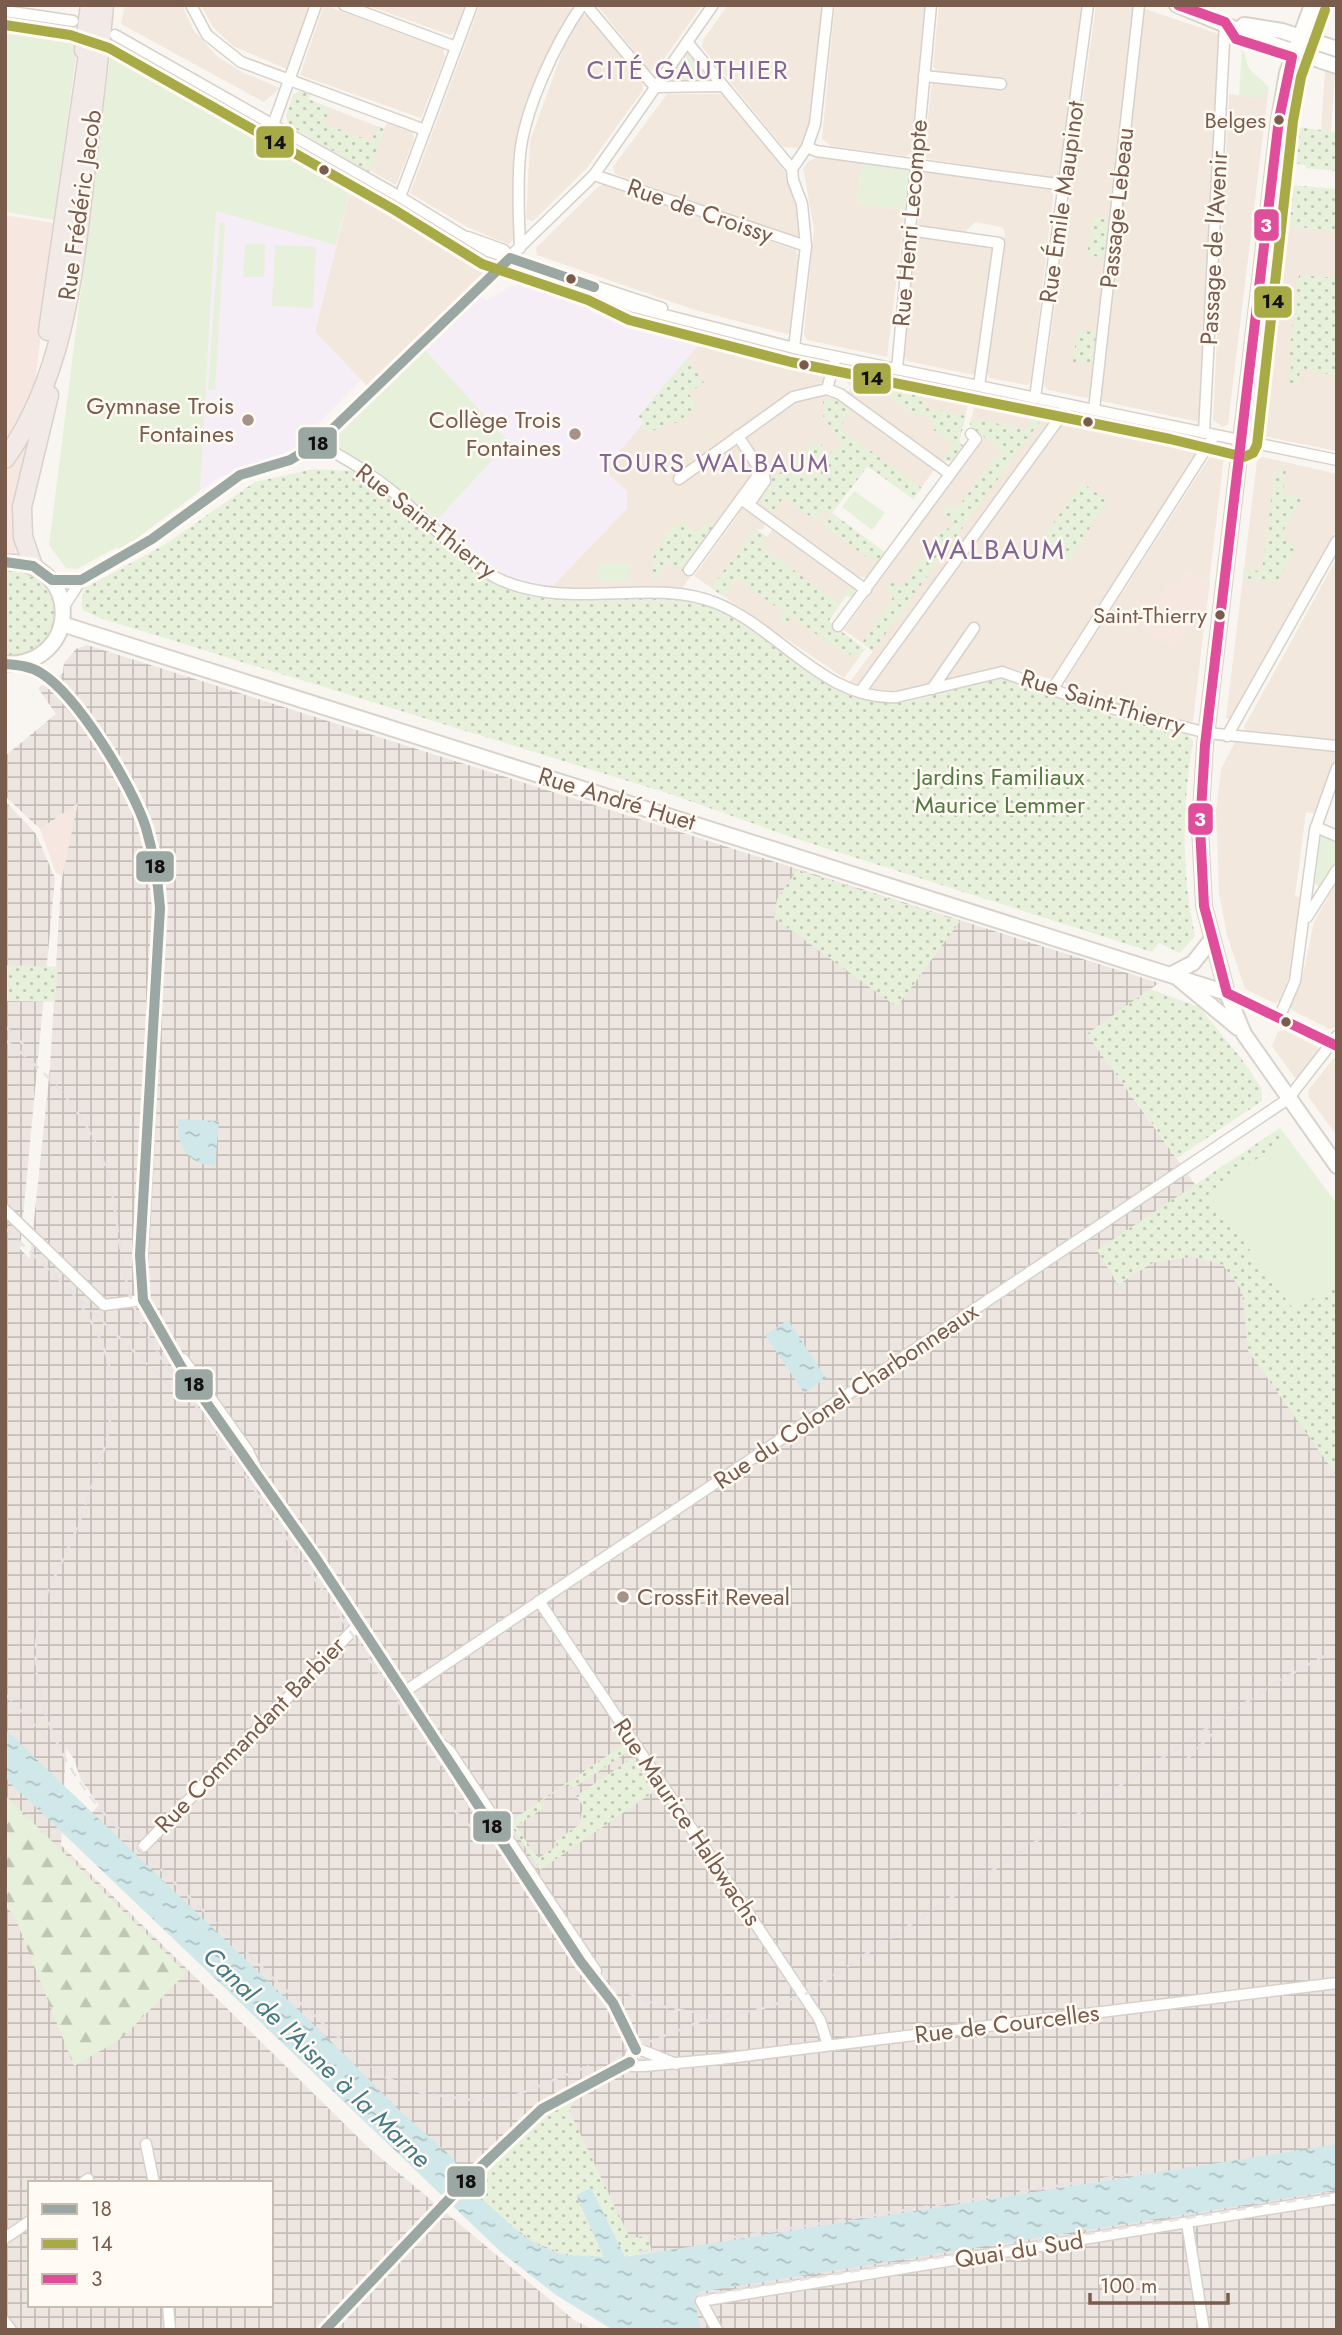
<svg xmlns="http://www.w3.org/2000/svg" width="1342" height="2335" font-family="Jost,sans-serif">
<defs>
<pattern id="industrial-grid" width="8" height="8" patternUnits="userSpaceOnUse" patternTransform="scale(1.75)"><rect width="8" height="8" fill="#ede5e0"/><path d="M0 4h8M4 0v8" fill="none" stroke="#c5bdb8"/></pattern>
<pattern id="grass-dots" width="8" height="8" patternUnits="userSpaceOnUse" patternTransform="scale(1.75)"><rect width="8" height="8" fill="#e7f0db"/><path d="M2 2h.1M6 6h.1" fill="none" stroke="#c0c6b4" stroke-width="1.8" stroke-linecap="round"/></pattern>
<pattern id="forest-firs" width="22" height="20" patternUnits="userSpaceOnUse" patternTransform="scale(1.75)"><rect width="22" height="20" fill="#e7f0db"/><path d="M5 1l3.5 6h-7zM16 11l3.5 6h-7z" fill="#c0c6b4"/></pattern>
<pattern id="water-ripples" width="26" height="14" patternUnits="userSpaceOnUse" patternTransform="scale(1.75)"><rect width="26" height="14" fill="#d0e8ea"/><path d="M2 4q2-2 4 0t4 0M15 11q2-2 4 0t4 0" fill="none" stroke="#aebfc0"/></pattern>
</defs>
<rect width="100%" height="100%" fill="#f9f5f0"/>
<!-- residential -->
<g fill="#f2e8de">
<path d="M125 5H182L194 31 218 57 242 72 280 88 264 102 121 24Z"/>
<path d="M201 5H310L286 69 233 46 213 27Z"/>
<path d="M324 5 443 49 445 57 421 118 300 75Z"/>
<path d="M366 5H465L455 32 450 35Z"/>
<path d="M480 5 572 8 556 35 517 140 514 240 508 244 467 227 410 193Z"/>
<path d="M597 5H702L657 69 650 71Z"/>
<path d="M728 5H822L812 115 803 143 798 148 783 147 702 47 703 40Z"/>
<path d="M835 5H925L911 152 906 156 831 146 822 139Z"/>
<path d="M939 5H1082L1059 175 1055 178 928 159 924 155 932 81 937 71 933 66Z"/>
<path d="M1096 5 1137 6 1092 399 1048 390 1044 385Z"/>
<path d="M1142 8 1219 34 1221 39 1202 419 1199 422 1102 401 1098 396Z"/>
<path d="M582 15H589L643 82V90L587 168 533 221 526 219 530 141 567 39Z"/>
<path d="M1325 71 1335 74 1331 131 1321 130Z"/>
<path d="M301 90 310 94 308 99 384 129 388 122 412 132 414 139 396 185 289 125 286 116 293 95Z"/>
<path d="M1260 92 1268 93 1228 424 1223 427 1213 420 1229 94 1259 98Z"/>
<path d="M667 94H722L727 96 787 175 796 196 800 234 795 237 615 174 613 167Z"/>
<path d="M820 156 861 162 857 204 905 210 887 357 807 340 804 334 814 229 803 168 809 161Z"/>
<path d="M925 170 1054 189 1031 382 1027 385 990 378 987 373 1005 232 1002 227 975 222 963 234 922 228 918 224Z"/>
<path d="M353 179 492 258 493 264 367 386 315 332Z"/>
<path d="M604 184 795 250 799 256 792 331 787 334 695 310 537 255 536 248 598 187Z"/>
<path d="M1285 225 1337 232V451L1263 436 1260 431Z"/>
<path d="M920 237 991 247 994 252 979 371 974 375 907 361 904 357 916 239Z"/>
<path d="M705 337 827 369 825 380 819 385 876 422 873 426 934 470 913 499 867 466 832 513 886 553 867 578 858 576 771 514 762 530 755 528 767 537 773 529 851 586 827 620 865 649 844 678 694 576 739 514 732 508 682 571 690 577 682 589 551 588 627 508V491L603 470 644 422 638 416Z"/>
<path d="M854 373 970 397 959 442 964 446 952 461 942 462 848 393 852 386 847 383Z"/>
<path d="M976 398 1060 415 1020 471 1025 475 1073 410 1158 427 1155 435 1197 444 1199 449 1051 679 1005 666 903 690 882 691 850 682 873 651 844 630 984 437 970 426Z"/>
<path d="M1215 449 1224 455 1193 721 1189 724 1096 698 1067 687 1065 682Z"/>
<path d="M1262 457 1337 474V529L1232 720 1226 718 1257 461Z"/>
<path d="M1337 558V740L1246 731 1244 727Z"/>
<path d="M1235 742 1335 752 1337 756 1316 814 1306 812 1295 896 1303 898 1294 963 1280 1001 1274 1003 1245 989 1227 935 1219 893 1216 811 1221 769Z"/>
<path d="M1337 882V1026L1330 1029 1293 1011 1290 1007 1302 979 1314 922Z"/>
<path d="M1284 1030 1317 1047 1319 1052 1300 1077 1295 1078 1272 1046 1278 1032Z"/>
<path d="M1334 1058H1337V1136L1308 1096 1309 1089Z"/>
</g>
<!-- commercial -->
<g fill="#f6e8e1">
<path d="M5 215 54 223 15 553 5 561Z"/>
<path d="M1185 570 1210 583 1205 619 1195 613 1175 649 1140 628 1170 581 1177 585Z"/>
<path d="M109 781 65 878 56 873 40 829Z"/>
</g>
<!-- industrial -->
<path fill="url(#industrial-grid)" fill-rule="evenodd" d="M87 645 1159 983 1087 1034 1337 1382V2330H646L507 2241 78 1827 99 1805 81 1780 74 1759 66 1748 61 1845 370 2149 574 2320 594 2330H5V801L36 834 55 878 20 1249 30 1259 50 1068 61 883 78 803 40 829 5 796V756L56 714 38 688 63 673 64 663 76 649ZM30 2183H271V2305H30Z"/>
<!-- education -->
<g fill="#f6eef6">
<path d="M216 210 336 245 315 332 361 380 292 450 216 479 200 491Z"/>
<path d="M531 282 558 285 705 337 638 415 644 421 603 469 627 491V508L551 588 501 573 437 520 509 442 425 350 481 295 487 301 509 287Z"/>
</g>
<!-- grass -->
<g fill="url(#grass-dots)">
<path d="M301 90 310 94 308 99 330 108 325 124 368 140 369 144 379 126 385 129 369 172 289 125 286 116 293 95Z"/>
<path d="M1297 127 1337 132V171L1306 168V165L1292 163Z"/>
<path d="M1290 185 1337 189V232L1285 225Z"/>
<path d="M1093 217 1115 220 1108 258 1087 255Z"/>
<path d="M1299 275 1337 278V376L1301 368 1297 386 1289 384 1292 356 1289 355Z"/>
<path d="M1077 330 1100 333 1096 365 1073 362Z"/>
<path d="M687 359 704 383 688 393 698 407 676 423 669 422 659 429 647 432 640 426 644 421 638 416Z"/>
<path d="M854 373 928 388 925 407 966 416 959 442 964 446 952 461H941L953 444 930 427 935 420 918 414 915 416 860 377 853 386 847 383Z"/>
<path d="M831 398 852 410 839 428 922 488 913 499 868 466 832 513 886 553 880 562 873 556 870 559 822 526 831 514 824 509 816 520 783 498 772 514 761 500 772 478 794 464 796 457 819 441 828 454 842 444 823 416V400Z"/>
<path d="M1032 410 1046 413 873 651 862 643 894 596 886 590 892 582 901 588 939 533 946 527 950 530 954 524 942 512 948 504 956 510 997 454 1000 456 1003 452 970 426 971 418 1027 430Z"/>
<path d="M313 469 352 471 372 481 498 586 564 598H670L719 608 849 693 881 703H903L1005 677 1111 716 1188 735 1193 741C1182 807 1181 870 1195 936L1180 953 1159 943 1152 952 794 838 667 793 100 618 82 610V595L85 588 164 545 255 482Z"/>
<path d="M1275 469 1286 471 1283 490 1287 495 1296 496 1301 500 1283 531 1286 541 1296 547 1277 582 1243 578 1244 570 1262 571Z"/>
<path d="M1082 483 1107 500 1069 562 1039 543Z"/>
<path d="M685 520 694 532 709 522 718 526 686 570 682 571 669 562 652 585 654 551 663 545 660 541 664 538 663 535Z"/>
<path d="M755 528 767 537 761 546 838 603 851 586 855 587V598L846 596 828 622 865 649 858 658 851 653 848 657 794 618V612L787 626 779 620 784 613 738 578 724 597 711 588Z"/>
<path d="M15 570C74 584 64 661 5 655V571Z"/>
<path d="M797 870 960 921 897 1007 774 918 777 899Z"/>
<path d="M5 965 58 967 55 1002 5 1001Z"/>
<path d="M1150 989 1199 1007 1241 1058 1262 1089V1101L1177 1158 1087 1034Z"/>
<path d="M1280 1128 1337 1206V1476L1248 1351 1242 1291 1222 1264 1191 1257 1152 1263 1118 1285 1097 1250Z"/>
<path d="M623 1745 628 1752 572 1789 568 1784 540 1802 544 1808 516 1826 538 1858 557 1846 555 1841 579 1825 583 1806 576 1796 632 1758 655 1791 540 1870 509 1822Z"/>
<path d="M578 2096 569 2110 630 2238 648 2236 652 2253 625 2257 576 2195 604 2257C539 2259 513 2227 468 2186L498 2155 544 2118Z"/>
</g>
<!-- forest -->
<path fill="url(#forest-firs)" d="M5 1795 186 1973 121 2039 74 2066 14 1915 5 1907Z"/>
<!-- park -->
<g fill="#e7f0db">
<path d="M5 18 79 32 54 220 5 212Z"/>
<path d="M1242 47 1249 69 1269 87 1268 93H1261L1260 98 1239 96Z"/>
<path d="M687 49 715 82 661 84Z"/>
<path d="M127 50 353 178 336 245 216 211 200 491 120 551 117 547 77 569 66 568 49 545 110 58Z"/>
<path d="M861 162 906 168 909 172 905 210 857 204Z"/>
<path d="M220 222 225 223 215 390H208Z"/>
<path d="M245 244H265L264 277H243Z"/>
<path d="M275 245 316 247 313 308 272 306Z"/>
<path d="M425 350 509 442 437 520 379 472 333 443 334 438Z"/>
<path d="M854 491 885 513 872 530 842 507Z"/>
<path d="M597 563H630V582L597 581Z"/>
<path d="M1324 835 1337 840V865L1319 887 1315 883 1320 839Z"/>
<path d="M1287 1137 1337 1204V1281L1295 1311 1208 1194Z"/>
</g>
<!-- water -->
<g fill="url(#water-ripples)">
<path d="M178 1119 219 1121 215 1166C188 1165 175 1144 178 1119Z"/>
<path d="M788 1320 826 1378 804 1393 765 1335Z"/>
<path d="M5 1729 341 2051 399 2110 454 2159 462 2181 516 2230 533 2243 563 2255 604 2257 576 2195 591 2188 625 2257 1337 2144V2190L699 2292 694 2298 701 2330H613L556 2295 501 2252 5 1778Z"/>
</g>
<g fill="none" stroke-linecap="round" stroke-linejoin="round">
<!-- street casing -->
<g stroke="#d7d1cb" stroke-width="13">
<g id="street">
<path d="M191 5 207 35 241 62 425 130"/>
<path d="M344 5 456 47"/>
<path d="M586 5 655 87"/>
<path d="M5 11 73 21"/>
<path d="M115 35 400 197 488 251 662 308"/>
<path d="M687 42 792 169"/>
<path d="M924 76 1001 84"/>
<path d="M655 87 723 86"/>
<path d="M273 125 316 5"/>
<path d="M807 147 816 151 1064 185"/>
<path d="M594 175 806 246"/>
<path d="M400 197 472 5"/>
<path d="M909 230 999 243 979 386"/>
<path d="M468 237 504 250 510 258"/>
<path d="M520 248C519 218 517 185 520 155 524 110 556 42 582 5"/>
<path d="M594 287 609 297 634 307 794 348 1337 460"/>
<path d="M794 348 806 246 802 204 793 180 792 169 807 147 815 124 828 5"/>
<path d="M897 369 931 5"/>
<path d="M827 389 840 394 950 474"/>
<path d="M1035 398 1088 5"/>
<path d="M1094 410 1139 5"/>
<path d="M1204 433 1225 22"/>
<path d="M738 436 764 476 765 481 749 504"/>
<path d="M318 443C346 459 374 475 398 496 423 517 474 569 501 580 572 611 653 577 716 603 779 628 824 701 897 697L1002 672 1091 703 1207 733 1337 746"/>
<path d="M679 479 793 397 827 389 836 357"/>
<path d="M741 499 866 590"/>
<path d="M689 570 762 470"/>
<path d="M52 580H81"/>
<path d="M63 608 81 580 152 539 228 483 251 470 290 460 318 443 594 175 713 5"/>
<path d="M838 626 976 439 971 434"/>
<path d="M19 664C52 673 55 685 76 710 128 771 156 827 160 908L141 1289 156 1326 249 1467 258 1473"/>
<path d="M932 689 974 628"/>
<path d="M1052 690 1214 436"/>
<path d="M860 692 1069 405"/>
<path d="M1227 736 1337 541"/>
<path d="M1316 827 1337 836"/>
<path d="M1307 917 1337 870"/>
<path d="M1227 993 1336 1045"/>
<path d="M1279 1018 1295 981 1315 830 1337 768"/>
<path d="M5 1210 104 1305 143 1300"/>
<path d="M183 1359 248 1451 258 1473 438 1742 442 1755 581 1962C605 1989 624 2016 636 2050"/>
<path d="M539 1601 820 2020 828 2045"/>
<path d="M404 1692 1288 1099 1337 1036"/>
<path d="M438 1742 449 1750 596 1971"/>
<path d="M143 1847 359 1624"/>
<path d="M676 2064 639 2049 631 2053 629 2059 632 2066H644L720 2059 1337 1983"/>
<path d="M146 2144 154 2183"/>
<path d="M83 2183 88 2179"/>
<path d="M1187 2223 1204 2330"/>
<path d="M5 2238 30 2221"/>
<path d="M168 2305 170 2330"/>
<path d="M5 2322 11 2330"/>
<path d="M325 2330 470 2177 542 2109 630 2062"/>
<path d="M717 2330 701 2301 1337 2198"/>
</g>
</g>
<!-- secondary casing -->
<g stroke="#d9d2cb" stroke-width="18">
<g id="secondary">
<path d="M1177 5 1277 46 1337 66"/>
<path d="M1312 5 1287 73 1279 119 1205 745 1200 827 1204 906 1227 993 1244 1034 1337 1166"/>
<path d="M1244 25 1282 31 1337 49"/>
<path d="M5 562C82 560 82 665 5 664"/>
<path d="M62 624 1227 993"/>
<path d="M1172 974 1193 963 1212 939"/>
<path d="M1179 979 1238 1028"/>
</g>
</g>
<!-- highway casing -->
<g stroke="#dad1cc" stroke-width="21">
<g id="highway">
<path d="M84 50 90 5"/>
<path d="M48 331 90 40"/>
<path d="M5 459C64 378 74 272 85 175 92 118 99 62 104 5"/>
<path d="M33 566 23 537 22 507 49 395"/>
</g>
</g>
<!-- street -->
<use href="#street" stroke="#fefefd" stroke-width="10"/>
<!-- secondary -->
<use href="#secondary" stroke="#fefefd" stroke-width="14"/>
<!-- highway -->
<use href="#highway" stroke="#f2eae7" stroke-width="18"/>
<!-- rail -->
<g stroke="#e6e3e7" stroke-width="2.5" stroke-dasharray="10 7" stroke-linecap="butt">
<path d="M5 1026 24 1045"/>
<path d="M5 1040C57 1079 103 1132 113 1198 120 1237 121 1276 136 1312 159 1366 198 1405 230 1453 335 1612 446 1768 550 1928 592 1979 646 2013 714 2013"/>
<path d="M5 1228 170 1386"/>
<path d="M69 1288C85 1311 101 1334 108 1362 118 1406 107 1445 92 1486 84 1508 77 1530 67 1551 60 1567 51 1582 45 1599 16 1680 59 1768 115 1825L275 1980 368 2064 387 2078 422 2093 478 2101 516 2095 699 2022 760 2009 804 1995 1280 1680 1337 1649"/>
<path d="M5 1694 51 1742"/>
<path d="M1185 1761 1212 1734"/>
<path d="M454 1810 479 1835"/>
<path d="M734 2237 1151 2171"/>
<path d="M639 2252 651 2250"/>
<path d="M699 2296 1337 2194"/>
</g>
<!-- bus-1 casing -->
<g stroke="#fffaf3" stroke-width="16">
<g id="bus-1">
<path d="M5 562 33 566 52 580H81L152 539 240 475 290 460 318 443 510 258 594 287"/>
<path d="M5 664C18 665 30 666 41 673 78 696 133 787 146 828 154 855 158 881 160 908L140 1255 143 1300 182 1368 315 1557 581 1962 613 2003 636 2050"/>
<path d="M325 2330 470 2177 542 2109 630 2062"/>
</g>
</g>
<!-- bus-2 casing -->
<g stroke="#fffaf3" stroke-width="16">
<path id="bus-2" d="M5 25 70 35 109 48 393 209 482 264 588 300 629 320 791 362 1170 439 1244 457 1253 453 1257 445 1293 121 1301 77 1325 10"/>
</g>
<!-- bus-3 casing -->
<g stroke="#fffaf3" stroke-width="16">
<path id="bus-3" d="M1178 5 1225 22 1236 39 1292 57 1279 119 1205 745 1200 827 1204 906 1227 993 1337 1046"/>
</g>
<!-- bus-1 -->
<use href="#bus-1" stroke="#9ba7a2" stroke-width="10"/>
<!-- bus-2 -->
<use href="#bus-2" stroke="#a8ab45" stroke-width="10"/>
<!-- bus-3 -->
<use href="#bus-3" stroke="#e04d9a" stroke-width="10"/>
</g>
<!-- markers -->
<g fill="#7a5c4d" stroke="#fffaf3" stroke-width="2.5">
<circle cx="1279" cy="120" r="6"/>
<circle cx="324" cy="170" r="6"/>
<circle cx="571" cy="279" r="6"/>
<circle cx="804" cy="365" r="6"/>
<circle cx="1088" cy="422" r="6"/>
<circle cx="1220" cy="615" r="6"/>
<circle cx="1286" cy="1022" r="6"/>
</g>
<g fill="#a69286" stroke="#fffaf3" stroke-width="2.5">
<circle cx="248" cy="420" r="7"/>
<circle cx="575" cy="434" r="7"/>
<circle cx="623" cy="1597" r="7"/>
</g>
<g text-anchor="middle" stroke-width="5" stroke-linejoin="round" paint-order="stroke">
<!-- bus labels -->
<g font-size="22" fill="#7a5c4d" stroke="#fffaf3" text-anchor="end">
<text x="1266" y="128">Belges</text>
<text x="1207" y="623">Saint-Thierry</text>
</g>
<!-- street labels -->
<g font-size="24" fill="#7a5c4d" stroke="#fffaf3">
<text transform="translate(1062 202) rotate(-82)" y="8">Rue Émile Maupinot</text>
<text transform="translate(80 205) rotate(-82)" y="8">Rue Frédéric Jacob</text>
<text transform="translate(1117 208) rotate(-84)" y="8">Passage Lebeau</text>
<text transform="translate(700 211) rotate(19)" y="8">Rue de Croissy</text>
<text transform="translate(910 223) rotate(-85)" y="8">Rue Henri Lecompte</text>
<text transform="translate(1214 248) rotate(-87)" y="8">Passage de l'Avenir</text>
<text transform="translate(426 521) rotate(38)" y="8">Rue Saint-Thierry</text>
<text transform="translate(1103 702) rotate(17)" y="8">Rue Saint-Thierry</text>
<text transform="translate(617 799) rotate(17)" y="8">Rue André Huet</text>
<text transform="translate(846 1396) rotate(-34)" y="8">Rue du Colonel Charbonneaux</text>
<text transform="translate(250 1735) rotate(-46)" y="8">Rue Commandant Barbier</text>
<text transform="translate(687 1822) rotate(56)" y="8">Rue Maurice Halbwachs</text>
<text transform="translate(1007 2024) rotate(-7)" y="8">Rue de Courcelles</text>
<text transform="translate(1019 2250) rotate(-9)" y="8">Quai du Sud</text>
</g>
<!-- poi labels -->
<g font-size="24" fill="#7a5c4d" stroke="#fffaf3" text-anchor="end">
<text x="234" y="414">Gymnase Trois<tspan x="234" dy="28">Fontaines</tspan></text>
<text x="561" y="428">Collège Trois<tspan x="561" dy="28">Fontaines</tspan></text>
<text x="637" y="1605" text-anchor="start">CrossFit Reveal</text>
</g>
<!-- park labels -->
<g font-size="24" fill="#537a41" stroke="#fffaf3">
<text x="1000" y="785">Jardins Familiaux<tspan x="1000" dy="28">Maurice Lemmer</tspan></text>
</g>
<!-- neighbourhood labels -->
<g font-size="26" letter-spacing="2" fill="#846695" stroke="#fffaf3">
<text x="688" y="79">CITÉ GAUTHIER</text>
<text x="715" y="472">TOURS WALBAUM</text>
</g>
<!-- water labels -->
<g font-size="26" font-style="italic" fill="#437c86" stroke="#fffaf3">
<text transform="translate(317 2057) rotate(44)" y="9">Canal de l'Aisne à la Marne</text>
</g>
<!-- quarter labels -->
<g font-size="28" letter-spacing="2" fill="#846695" stroke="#fffaf3">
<text x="994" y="559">WALBAUM</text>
</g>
</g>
<g stroke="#fffaf3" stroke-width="2.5">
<rect x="255" y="125" width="40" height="34" rx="7" fill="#a8ab45"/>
<rect x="1253" y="208" width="27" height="34" rx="7" fill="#e04d9a"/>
<rect x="1253" y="285" width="40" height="34" rx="7" fill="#a8ab45"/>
<rect x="852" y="362" width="40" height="33" rx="7" fill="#a8ab45"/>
<rect x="297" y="426" width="41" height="34" rx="7" fill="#9ba7a2"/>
<rect x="1187" y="802" width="27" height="34" rx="7" fill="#e04d9a"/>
<rect x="135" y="850" width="40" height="33" rx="7" fill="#9ba7a2"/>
<rect x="174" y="1368" width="40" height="33" rx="7" fill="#9ba7a2"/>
<rect x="472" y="1810" width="40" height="33" rx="7" fill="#9ba7a2"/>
<rect x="446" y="2165" width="40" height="33" rx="7" fill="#9ba7a2"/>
</g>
<g font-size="19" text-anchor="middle" font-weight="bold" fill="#fff">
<text x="1266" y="232">3</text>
<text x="1200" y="826">3</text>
</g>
<g font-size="19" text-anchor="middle" font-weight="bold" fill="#111">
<text x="275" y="149">14</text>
<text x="1273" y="308">14</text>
<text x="872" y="385">14</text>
<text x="318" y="450">18</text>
<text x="155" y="873">18</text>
<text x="194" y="1391">18</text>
<text x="492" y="1833">18</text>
<text x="466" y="2188">18</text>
</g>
<!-- border -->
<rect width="1342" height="2335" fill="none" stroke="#7a5c4d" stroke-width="14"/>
<!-- legend -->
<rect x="28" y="2181" width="245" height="126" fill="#fffaf3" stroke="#cabbb1" stroke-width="2"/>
<rect x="42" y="2204" width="35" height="10" fill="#9ba7a2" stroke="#cabbb1" stroke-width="2"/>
<text x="91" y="2216" font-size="21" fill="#7a5c4d">18</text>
<rect x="42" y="2239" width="35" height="10" fill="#a8ab45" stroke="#cabbb1" stroke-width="2"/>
<text x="91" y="2251" font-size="21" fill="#7a5c4d">14</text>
<rect x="42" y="2274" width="35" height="10" fill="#e04d9a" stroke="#cabbb1" stroke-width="2"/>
<text x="91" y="2286" font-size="21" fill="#7a5c4d">3</text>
<!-- scale -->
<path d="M1090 2293v10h138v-10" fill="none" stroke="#7a5c4d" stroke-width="3.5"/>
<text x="1100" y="2293" font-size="21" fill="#7a5c4d" stroke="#fffaf3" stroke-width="5" paint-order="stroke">100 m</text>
</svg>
